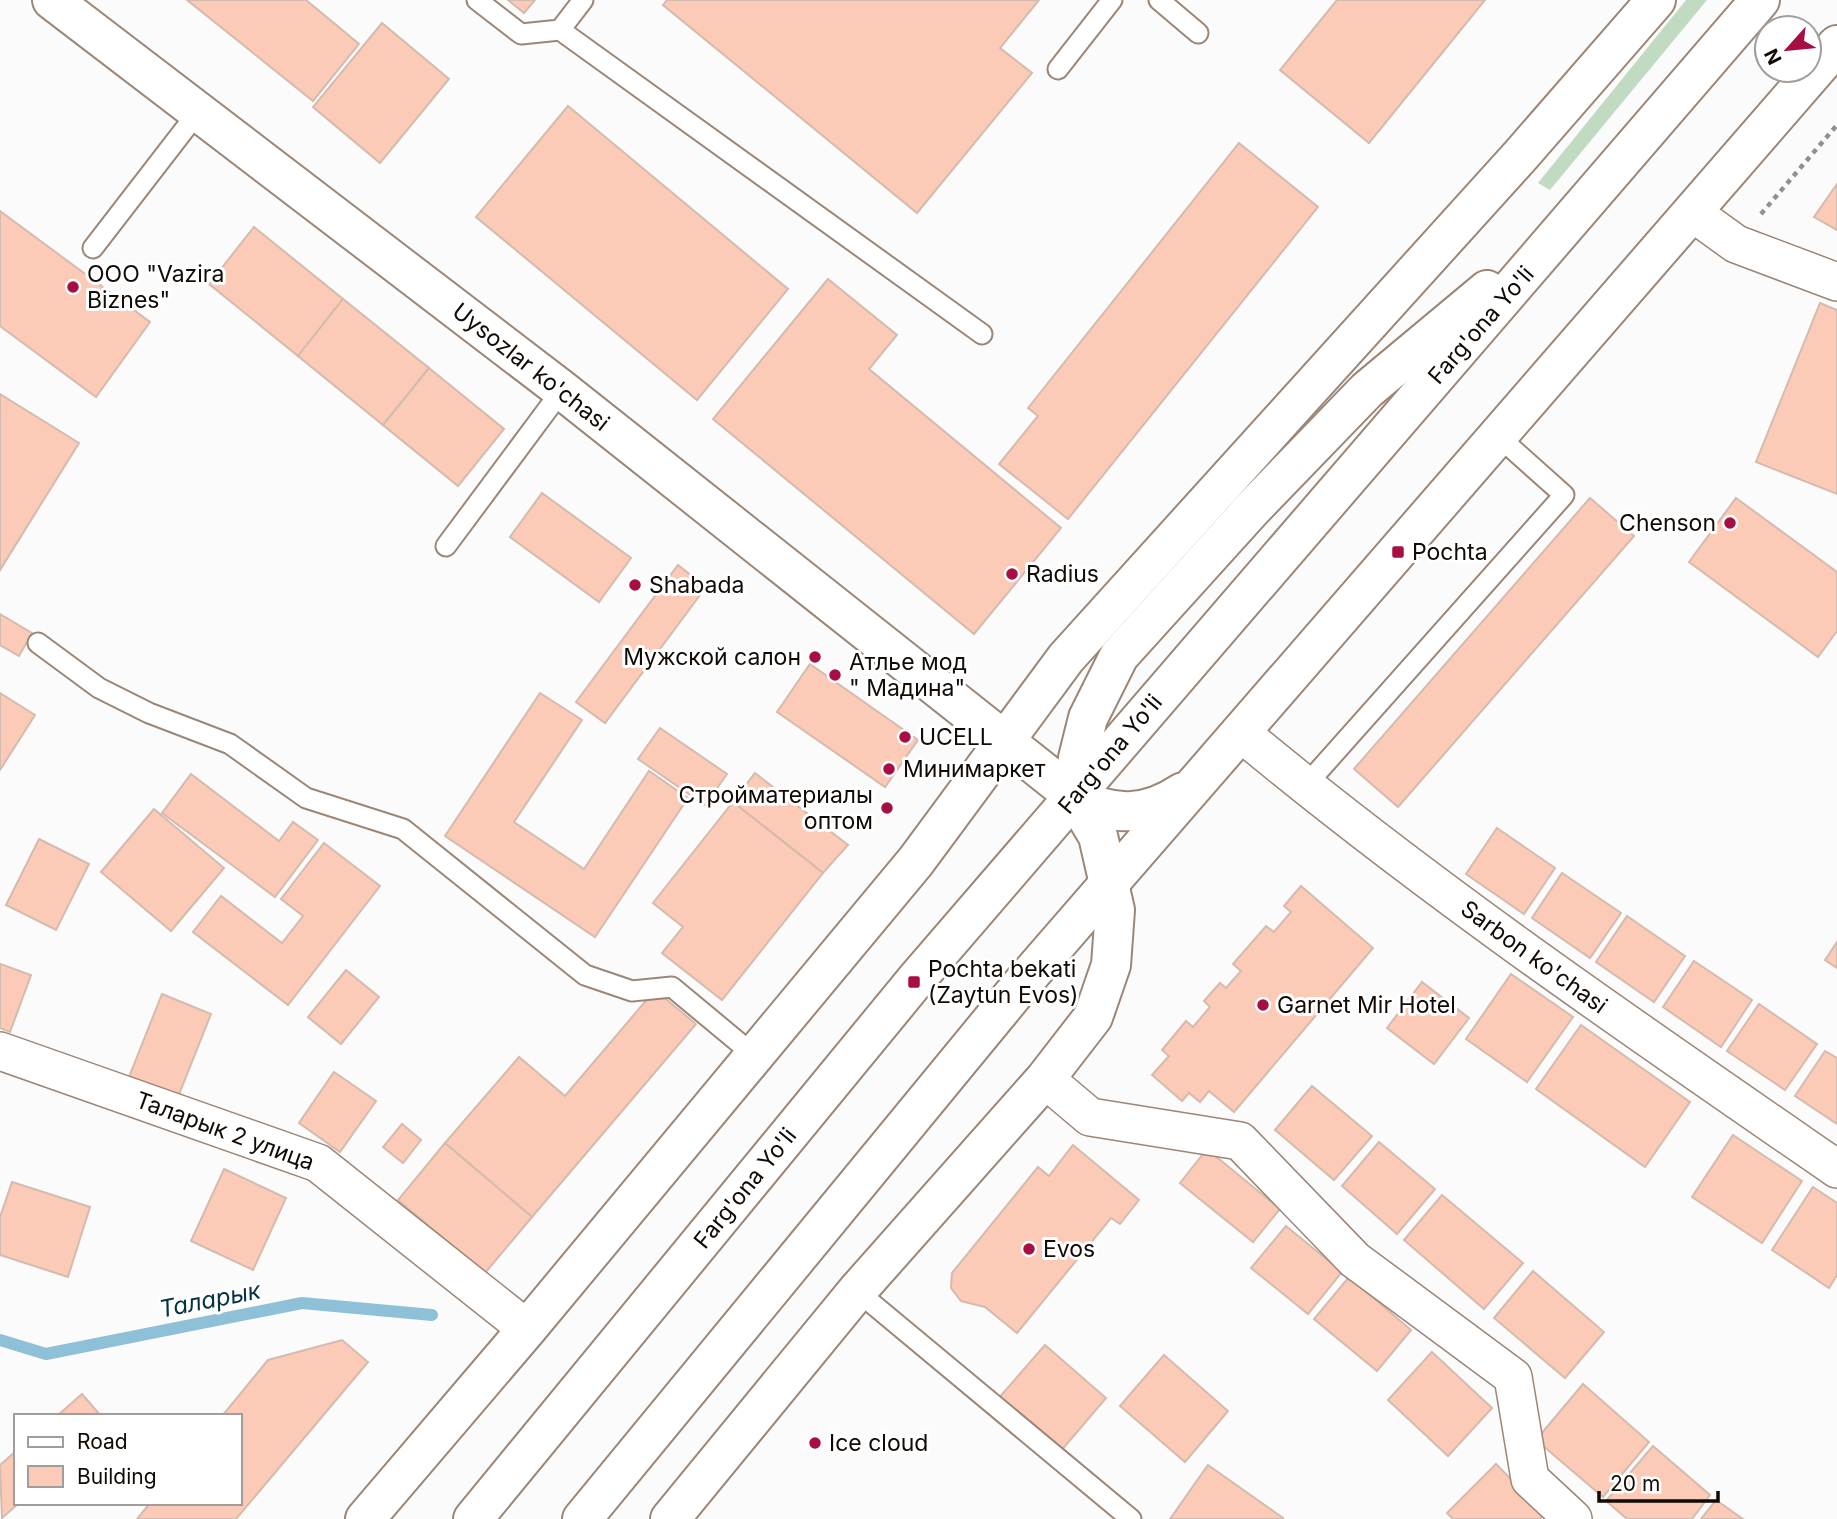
<svg xmlns="http://www.w3.org/2000/svg" width="1837" height="1519" font-family="Inter,sans-serif">
<rect width="100%" height="100%" fill="#fbfbfb"/>
<!-- green -->
<path fill="#c0dbc1" d="M1686 0H1707L1550 190 1538 183Z"/>
<g fill="none" stroke-linecap="round" stroke-linejoin="round">
<!-- stream -->
<path stroke="#8ec1d8" stroke-width="12" d="M0 1340 46 1354 302 1303 432 1315"/>
</g>
<!-- building -->
<g fill="#fccbb7" stroke="#d5baae" stroke-width="2">
<path d="M187 0H306L359 44 313 101Z"/>
<path d="M508 0H535L524 13Z"/>
<path d="M667 0H1039L1000 48 1032 73 917 213 663 5Z"/>
<path d="M1337 0H1485L1369 143 1280 70Z"/>
<path d="M382 23 449 79 380 163 313 107Z"/>
<path d="M568 106 788 289 697 400 476 217Z"/>
<path d="M1239 143 1318 207 1068 519 999 464 1038 416 1028 408Z"/>
<path d="M1837 184V230L1814 217Z"/>
<path d="M0 211 150 322 96 397 0 326Z"/>
<path d="M254 227 343 299 298 356 209 284Z"/>
<path d="M828 279 897 335 869 369 1061 528 974 634 713 419Z"/>
<path d="M343 299 429 368 383 425 298 356Z"/>
<path d="M1820 303 1837 310V494L1756 462Z"/>
<path d="M429 368 504 429 458 486 383 425Z"/>
<path d="M0 394 79 443 0 570Z"/>
<path d="M542 493 631 558 599 602 510 537Z"/>
<path d="M1590 498 1634 536 1398 807 1354 769Z"/>
<path d="M1736 498 1837 572V631L1818 657 1689 562Z"/>
<path d="M678 565 706 587 605 723 576 702Z"/>
<path d="M0 614 32 633 19 656 0 645Z"/>
<path d="M810 664 918 740 885 787 777 712Z"/>
<path d="M0 693 35 715 0 770Z"/>
<path d="M540 693 582 720 514 822 584 869 649 771 688 798 595 937 445 836Z"/>
<path d="M660 728 727 774 705 805 638 759Z"/>
<path d="M755 773 848 845 823 873 733 802Z"/>
<path d="M191 774 279 841 293 822 318 840 275 897 162 813Z"/>
<path d="M733 802 823 873 722 1000 662 953 683 927 653 903Z"/>
<path d="M154 809 224 868 171 931 101 872Z"/>
<path d="M1497 828 1555 868 1524 914 1466 874Z"/>
<path d="M39 839 89 864 56 930 6 905Z"/>
<path d="M324 843 380 886 288 1005 193 932 221 896 282 943 303 916 281 899Z"/>
<path d="M1562 873 1621 913 1590 958 1532 918Z"/>
<path d="M1301 886 1373 948 1234 1112 1209 1091 1200 1102 1189 1093 1182 1101 1152 1075 1169 1056 1162 1050 1186 1021 1193 1027 1210 1007 1204 1001 1220 983 1226 988 1241 971 1233 964 1266 926 1274 932 1291 912 1284 906Z"/>
<path d="M1627 916 1685 956 1654 1002 1596 962Z"/>
<path d="M1837 942V968L1825 960Z"/>
<path d="M1694 961 1752 1000 1721 1047 1663 1007Z"/>
<path d="M0 964 31 975 10 1032 0 1028Z"/>
<path d="M346 970 379 997 341 1044 308 1017Z"/>
<path d="M1511 974 1573 1017 1527 1082 1466 1039Z"/>
<path d="M1422 982 1469 1018 1434 1064 1387 1028Z"/>
<path d="M655 990 696 1024 532 1217 445 1143 519 1057 565 1096Z"/>
<path d="M162 994 211 1014 176 1102 127 1082Z"/>
<path d="M1759 1004 1817 1044 1785 1090 1727 1051Z"/>
<path d="M1581 1025 1690 1102 1645 1167 1536 1089Z"/>
<path d="M1825 1051 1837 1058V1124L1795 1096Z"/>
<path d="M334 1072 376 1101 340 1152 299 1123Z"/>
<path d="M1312 1086 1372 1136 1334 1180 1275 1130Z"/>
<path d="M402 1124 421 1140 403 1163 383 1147Z"/>
<path d="M1733 1135 1802 1181 1762 1243 1692 1197Z"/>
<path d="M1379 1142 1435 1189 1397 1234 1342 1186Z"/>
<path d="M445 1143 532 1217 485 1273 398 1200Z"/>
<path d="M1073 1145 1139 1200 1120 1224 1111 1218 1017 1333 985 1307 961 1301 951 1288 952 1273 1038 1167 1049 1176Z"/>
<path d="M1207 1149 1280 1209 1253 1242 1180 1183Z"/>
<path d="M224 1169 286 1198 253 1270 191 1241Z"/>
<path d="M12 1182 90 1207 68 1277 0 1255V1217Z"/>
<path d="M1813 1187 1837 1203V1275L1829 1288 1772 1250Z"/>
<path d="M1442 1195 1523 1263 1484 1309 1404 1240Z"/>
<path d="M1286 1226 1342 1272 1308 1314 1251 1268Z"/>
<path d="M1533 1271 1604 1332 1565 1378 1494 1318Z"/>
<path d="M1349 1277 1411 1330 1377 1371 1314 1319Z"/>
<path d="M342 1340 368 1362 236 1519H137L150 1503H240V1416H222L268 1360Z"/>
<path d="M1045 1345 1106 1398 1060 1452 998 1399Z"/>
<path d="M1432 1352 1492 1408 1448 1456 1388 1400Z"/>
<path d="M1164 1355 1228 1411 1185 1462 1120 1406Z"/>
<path d="M1583 1384 1649 1442 1603 1497 1536 1440Z"/>
<path d="M82 1394 101 1416H57Z"/>
<path d="M1653 1446 1710 1495 1692 1519H1627L1606 1501Z"/>
<path d="M16 1451V1503H19L2 1518 0 1465Z"/>
<path d="M1496 1464 1545 1514 1540 1519H1453L1447 1513Z"/>
<path d="M1208 1465 1283 1518V1519H1170Z"/>
<path d="M1716 1500 1743 1519H1701Z"/>
</g>
<g fill="none" stroke-linecap="round" stroke-linejoin="round">
<!-- lane casing -->
<g stroke="#9c8676" stroke-width="23">
<g id="lane">
<path d="M477 0 521 34 560 30 583 0"/>
<path d="M1159 0 1198 33"/>
<path d="M560 30 982 334"/>
<path d="M1058 69 1112 0"/>
<path d="M93 248 198 112"/>
<path d="M446 546 562 390"/>
<path d="M38 643 99 688 149 713 230 744 306 798 403 829 585 975 632 991 672 987 755 1056"/>
<path d="M1306 785 1564 495 1499 437"/>
<path d="M857 1291 1131 1519"/>
</g>
</g>
<!-- street casing -->
<g stroke="#9c8676" stroke-width="40">
<g id="street">
<path d="M1693 213 1736 244 1837 282"/>
<path d="M1240 732C1430 890 1634 1029 1837 1169"/>
<path d="M0 1051 318 1163 527 1329"/>
<path d="M1045 1079 1090 1117 1240 1141 1355 1260 1513 1377 1530 1479 1573 1519"/>
</g>
</g>
<!-- secondary casing -->
<g stroke="#9c8676" stroke-width="42">
<g id="secondary">
<path d="M52 0 562 390 1074 796"/>
<path d="M365 1519 527 1329 916 861 1066 658 1521 155 1656 0"/>
</g>
</g>
<!-- primary casing -->
<g stroke="#9c8676" stroke-width="42">
<g id="primary">
<path d="M1074 796C1112 817 1146 817 1183 792"/>
<path d="M473 1519 914 982 1760 0"/>
<path d="M582 1519 1021 985 1837 45"/>
<path d="M670 1519 857 1291 1045 1079 1093 1017 1111 965 1115 910 1098 836 1074 796 1078 758 1088 718 1119 656 1252 509 1367 390 1487 290"/>
</g>
</g>
<!-- path -->
<path stroke="#928f8d" stroke-width="4.5" stroke-dasharray="5 5" stroke-linecap="butt" d="M1761 214 1837 125"/>
<!-- lane -->
<use href="#lane" stroke="#fff" stroke-width="19"/>
<!-- street -->
<use href="#street" stroke="#fff" stroke-width="37"/>
<!-- secondary -->
<use href="#secondary" stroke="#fff" stroke-width="38"/>
<!-- primary -->
<use href="#primary" stroke="#fff" stroke-width="38"/>
</g>
<!-- markers -->
<g fill="#a60e44" stroke="#fff" stroke-width="2.5">
<circle cx="73" cy="287" r="7"/>
<circle cx="1730" cy="523" r="7"/>
<rect x="1391" y="545" width="14" height="14" rx="3.5"/>
<circle cx="1012" cy="574" r="7"/>
<circle cx="635" cy="585" r="7"/>
<circle cx="815" cy="657" r="7"/>
<circle cx="835" cy="675" r="7"/>
<circle cx="905" cy="737" r="7"/>
<circle cx="889" cy="769" r="7"/>
<circle cx="887" cy="808" r="7"/>
<rect x="907" y="975" width="14" height="14" rx="3.5"/>
<circle cx="1263" cy="1005" r="7"/>
<circle cx="1029" cy="1249" r="7"/>
<circle cx="815" cy="1443" r="7"/>
</g>
<g text-anchor="middle" stroke-width="6" stroke-linejoin="round" paint-order="stroke">
<!-- poi labels -->
<g font-size="23" fill="#110a05" stroke="#fff" text-anchor="start">
<text x="87" y="282">OOO "Vazira<tspan x="87" dy="26">Biznes"</tspan></text>
<text x="1716" y="531" text-anchor="end">Chenson</text>
<text x="1412" y="560">Pochta</text>
<text x="1026" y="582">Radius</text>
<text x="649" y="593">Shabada</text>
<text x="801" y="665" text-anchor="end">Мужской салон</text>
<text x="849" y="670">Атлье мод<tspan x="849" dy="26">" Мадина"</tspan></text>
<text x="919" y="745">UCELL</text>
<text x="903" y="777">Минимаркет</text>
<text x="873" y="803" text-anchor="end">Стройматериалы<tspan x="873" dy="26">оптом</tspan></text>
<text x="928" y="977">Pochta bekati<tspan x="928" dy="26">(Zaytun Evos)</tspan></text>
<text x="1277" y="1013">Garnet Mir Hotel</text>
<text x="1043" y="1257">Evos</text>
<text x="829" y="1451">Ice cloud</text>
</g>
<!-- street labels -->
<g font-size="23" fill="#110a05" stroke="#fff">
<text transform="translate(1481 325) rotate(-49)" y="8">Farg'ona Yo'li</text>
<text transform="translate(531 367) rotate(38)" y="8">Uysozlar ko'chasi</text>
<text transform="translate(1110 754) rotate(-50)" y="8">Farg'ona Yo'li</text>
<text transform="translate(1534 957) rotate(36)" y="8">Sarbon ko'chasi</text>
<text transform="translate(225 1131) rotate(20)" y="8">Таларык 2 улица</text>
<text transform="translate(745 1188) rotate(-51)" y="8">Farg'ona Yo'li</text>
</g>
<!-- water labels -->
<g font-size="24" font-style="italic" fill="#033242" stroke="#fff">
<text transform="translate(210 1300) rotate(-11)" y="8">Таларык</text>
</g>
</g>
<!-- legend -->
<rect x="14" y="1414" width="228" height="91" fill="#ffffff" stroke="#a09d9b" stroke-width="2"/>
<rect x="28" y="1437" width="35" height="10" fill="#ffffff" stroke="#a09d9b" stroke-width="2"/>
<text x="77" y="1449" font-size="21" fill="#110a05">Road</text>
<rect x="28" y="1466" width="35" height="21" fill="#fccbb7" stroke="#a09d9b" stroke-width="2"/>
<text x="77" y="1484" font-size="21" fill="#110a05">Building</text>
<!-- north arrow -->
<g transform="translate(1788 49) rotate(243)"><circle r="33" fill="#ffffff" stroke="#a09d9b" stroke-width="2"/>
<path d="M0-5L12 26L0 18L-12 26Z" fill="#a60e44"/>
<text y="-10" font-size="19" font-weight="bold" text-anchor="middle" fill="#110a05">N</text>
</g>
<!-- scale -->
<path d="M1599 1491v10h119v-10" fill="none" stroke="#110a05" stroke-width="3.5"/>
<text x="1610" y="1491" font-size="21" fill="#110a05" stroke="#ffffff" stroke-width="5" paint-order="stroke">20 m</text>
</svg>
